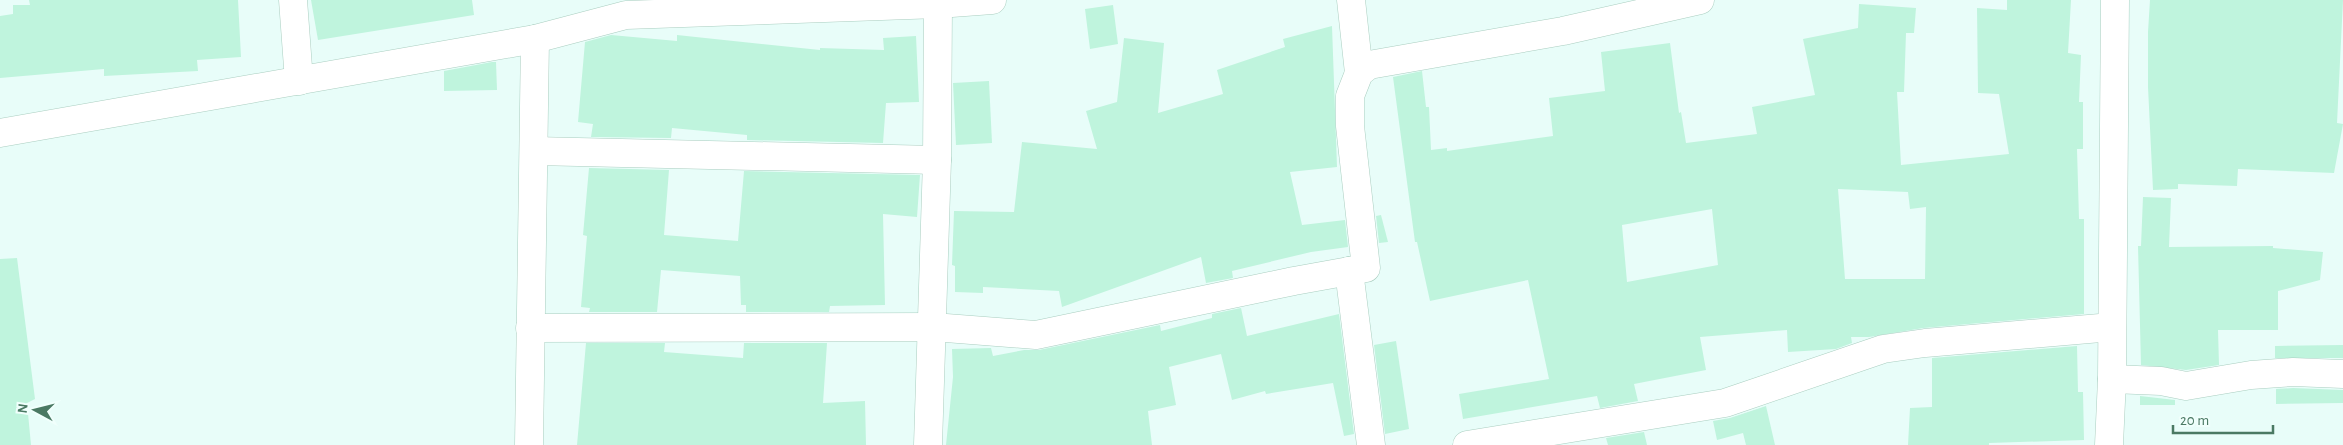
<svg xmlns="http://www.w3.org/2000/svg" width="2343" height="445" font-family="'Alegreya Sans',sans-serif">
<rect width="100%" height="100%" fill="#e8fdf9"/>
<!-- building -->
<g fill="#bff4dd" fill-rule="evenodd">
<path d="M29 0H238L241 57 197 60 198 71 104 76V69L0 78V16L13 14V5H30Z"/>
<path d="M311 0H472L474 15 318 40Z"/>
<path d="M2007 0H2071L2068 53 2081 55 2079 102H2083V149H2077L2079 219H2084V314L1923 328 1869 337H1851L1852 343 1836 349 1788 352 1787 330 1700 337 1706 370 1634 384 1638 401 1600 408 1597 396 1463 419 1459 394 1549 379 1528 280 1430 301 1417 242H1415L1393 77 1422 71 1426 107H1429L1431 150 1447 148V151L1553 136 1549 98 1605 91 1601 52 1670 43 1679 113 1681 112 1686 143 1757 134 1752 107 1815 95 1803 39 1858 28 1859 4 1916 8 1914 33H1906L1904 92H1897L1901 165 2009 154 1999 94 1978 93 1977 8 2007 10ZM1838 189 1908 192 1910 209 1926 207 1925 279H1845ZM1712 209 1718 265 1627 282 1622 225Z"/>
<path d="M2150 0H2343L2337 123 2343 124 2334 173 2238 169 2237 186 2178 184V189L2153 190 2148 87V32Z"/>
<path d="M1113 5 1118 44 1090 49 1085 9Z"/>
<path d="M1332 26 1337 167 1290 172 1302 225 1345 220 1348 247 1311 252 1232 271 1233 278 1206 283 1201 257 1062 307 1059 291 983 287V293L955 292V266L952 265 954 211 1014 212 1022 142 1097 149 1086 111 1117 102 1124 38 1164 43 1158 113 1223 94 1217 70 1285 47 1283 39Z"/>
<path d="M611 35 677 41V35L820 50V48L884 50 883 38 916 36 919 102 886 103 883 143 747 140V135L672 128 671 138 591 137 593 124 578 122 585 42Z"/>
<path d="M492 62H496L497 90 444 91V71Z"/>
<path d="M989 81 992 143 956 145 953 83Z"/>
<path d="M589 168 669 170 664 235 738 241 744 171 920 175 917 217 883 214 885 305 830 306 829 312H746V305H741L740 276 661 270 657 312H589L590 308 581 307 587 236 583 235Z"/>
<path d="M2143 197 2171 198 2169 247 2273 246V248L2323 252 2320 280 2278 291V330H2218L2219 365 2186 370 2141 365 2138 246H2141Z"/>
<path d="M1381 215 1388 242 1379 243 1376 216Z"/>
<path d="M17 258 35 399 27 403 31 445H0V259Z"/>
<path d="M1241 308 1247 336 1339 314 1354 434 1344 436 1333 383 1266 394 1265 391 1232 400 1221 354 1169 367 1176 405 1148 411 1152 445H946L953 377 952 349 991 348 993 356 1024 350H1039L1160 325 1161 331 1212 318V314Z"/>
<path d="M1396 341 1409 429 1385 434 1374 345Z"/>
<path d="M586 343H665L664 352 743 358 744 343H827L823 403 865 401 866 445H577Z"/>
<path d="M2343 345V358H2275V346Z"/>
<path d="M2077 346 2078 392H2083L2084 440 1989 443V445H1908L1910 408 1932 407V358Z"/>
<path d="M2293 388 2343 390V403L2276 404V389Z"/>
<path d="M2140 396 2175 400V405H2140Z"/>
<path d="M1766 406 1775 445H1746L1743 433 1717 440 1713 421 1730 418Z"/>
<path d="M1644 432 1647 445H1608L1606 438Z"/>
</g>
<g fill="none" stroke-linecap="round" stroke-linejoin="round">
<!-- minor casing -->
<g stroke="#aacec0" stroke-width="29">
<g id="minor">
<path d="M293 0 299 81"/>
<path d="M1351 0 1359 73"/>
<path d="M0 133 535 39 626 15 938 4 992 0"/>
<path d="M534 151 937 160"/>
<path d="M1349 271 1371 445"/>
<path d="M530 328 933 327 1036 335 1294 281 1366 268 1350 126V96L1359 73 1369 65 1563 31 1700 0"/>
<path d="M2112 379 2161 381 2186 386 2251 375 2293 372 2343 374"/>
<path d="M529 445 535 39"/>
<path d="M928 445 937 160 938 4"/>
<path d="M1467 445 1725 403 1883 349 1925 343 2112 327"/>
<path d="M2109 445 2112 379 2115 0"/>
</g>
</g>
<!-- minor -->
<use href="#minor" stroke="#fff" stroke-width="28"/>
</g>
<!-- north arrow -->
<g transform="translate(35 410) rotate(277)" stroke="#f0fffc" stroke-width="4" paint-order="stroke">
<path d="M0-4L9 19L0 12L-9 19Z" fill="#4a7963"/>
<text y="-8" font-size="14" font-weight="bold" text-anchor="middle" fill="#4a7963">N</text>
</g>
<!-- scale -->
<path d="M2173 425v8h100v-8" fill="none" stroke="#4a7963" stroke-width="2.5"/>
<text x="2180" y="425" font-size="15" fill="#4a7963" stroke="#f0fffc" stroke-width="4" paint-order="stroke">20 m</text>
</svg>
